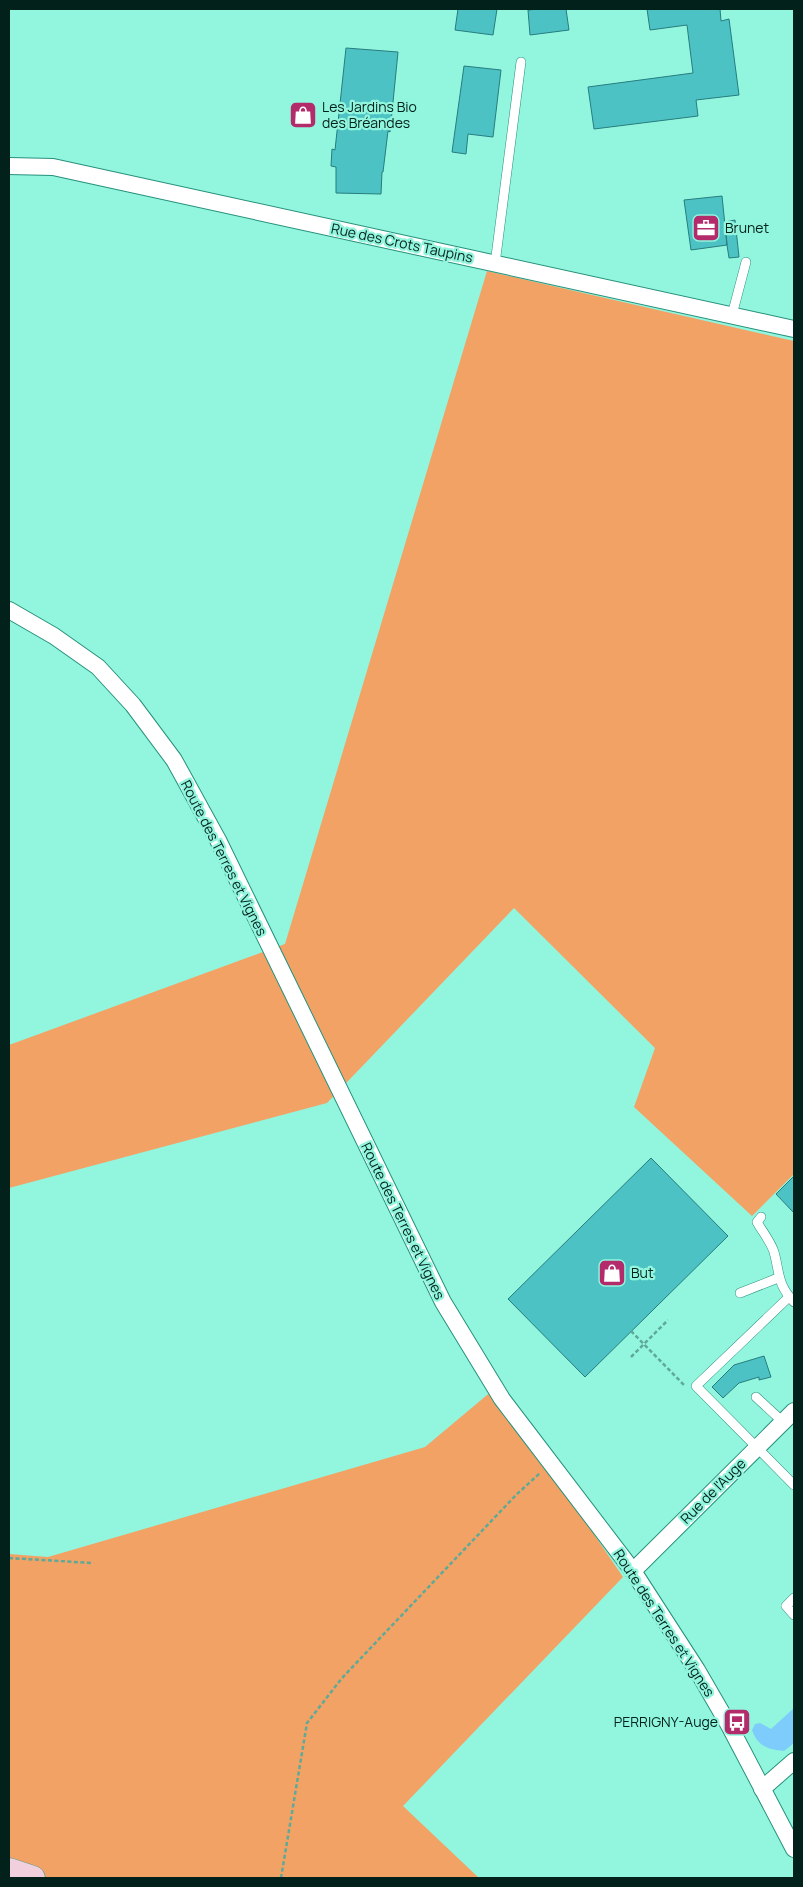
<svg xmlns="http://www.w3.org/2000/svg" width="803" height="1887" font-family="Manrope,sans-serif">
<rect width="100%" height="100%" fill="#92f5dd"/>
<!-- green -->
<g fill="#f3a265">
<path d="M487 271 794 341V1174L752 1216 634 1107 655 1048 514 908 327 1103 9 1188V1045L285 944Z"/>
<path d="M493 1390 502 1399 623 1577 403 1806 479 1878H9V1554L48 1557 425 1447Z"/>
</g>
<!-- water -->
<path fill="#7dccfc" d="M794 1708V1743L784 1751C768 1749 758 1747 752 1730L755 1724 760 1723 771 1729Z"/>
<!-- building -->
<g fill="#4dc2c4" stroke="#277d7e">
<path d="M458 9H497L493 35 455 30Z"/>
<path d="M539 9H566L569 30 530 35 528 10Z"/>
<path d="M647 9H720L721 21 729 19 739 95 696 100 698 116 594 129 588 87 693 73 687 25 650 30Z"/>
<path d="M346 48 398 52 390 132 388 131 383 172H382L381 194 336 193V167L331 166 332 149 335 150Z"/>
<path d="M464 66 501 70 493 137 468 134 466 154 452 152Z"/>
<path d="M722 196 727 245 725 222 735 220 739 257 729 258 727 245 691 250 684 200Z"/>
<path d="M651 1158 728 1236 585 1377 508 1299Z"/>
<path d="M794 1176V1213L776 1194Z"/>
<path d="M764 1356 771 1377 759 1380V1377L739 1383 723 1398 712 1387 734 1365Z"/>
</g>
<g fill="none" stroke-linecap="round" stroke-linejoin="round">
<!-- lane casing -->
<g stroke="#26917c" stroke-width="10">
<g id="lane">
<path d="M495 264 521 62"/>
<path d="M732 315 746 262"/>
<path d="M761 1217 757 1222C762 1231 771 1242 774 1252 780 1274 777 1284 794 1302"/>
<path d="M740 1293 778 1278"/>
<path d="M789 1297 696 1386 794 1485"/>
<path d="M756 1397 783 1422"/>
<path d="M794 1598 786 1606 794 1615"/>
</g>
</g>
<!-- street casing -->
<g stroke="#26917c" stroke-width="18">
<g id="street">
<path d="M9 166 53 167 794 329"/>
<path d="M9 610 54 636 98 667 133 705 174 760 218 840 443 1302 502 1399 633 1571 697 1670 730 1727 794 1849"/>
<path d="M633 1571 794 1411"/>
<path d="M762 1789 794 1761"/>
</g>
</g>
<!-- secondary casing -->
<g stroke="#26917c" stroke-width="25">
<path id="secondary" d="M9 1870 33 1878"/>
</g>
<!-- path -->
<g stroke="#5ea997" stroke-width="2.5" stroke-dasharray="4 2.5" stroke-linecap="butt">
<path d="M631 1331 684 1385"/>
<path d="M631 1357 668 1320"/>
<path d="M9 1558 92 1563"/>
<path d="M281 1878 307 1723 342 1678 516 1495 540 1473"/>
</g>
<!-- lane -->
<use href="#lane" stroke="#fff" stroke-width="9"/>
<!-- street -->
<use href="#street" stroke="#fff" stroke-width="16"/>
<!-- secondary -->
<use href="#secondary" stroke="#f1cfdd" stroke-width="24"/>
</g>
<!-- icons -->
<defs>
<g id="shop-square" transform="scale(1.4375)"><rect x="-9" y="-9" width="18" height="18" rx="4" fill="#b32b6b" stroke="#92f5dd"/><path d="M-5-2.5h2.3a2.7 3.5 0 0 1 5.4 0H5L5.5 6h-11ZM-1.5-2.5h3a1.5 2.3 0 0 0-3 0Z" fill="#fff"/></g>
<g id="office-square" transform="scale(1.4375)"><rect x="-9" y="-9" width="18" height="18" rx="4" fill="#b32b6b" stroke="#92f5dd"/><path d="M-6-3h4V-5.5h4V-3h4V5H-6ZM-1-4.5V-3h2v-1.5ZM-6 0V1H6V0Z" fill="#fff"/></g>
<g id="bus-square" transform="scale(1.4375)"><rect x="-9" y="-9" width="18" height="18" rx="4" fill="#b32b6b" stroke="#92f5dd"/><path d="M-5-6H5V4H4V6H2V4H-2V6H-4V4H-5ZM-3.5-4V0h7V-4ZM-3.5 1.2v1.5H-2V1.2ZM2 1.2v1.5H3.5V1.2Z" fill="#fff"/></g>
</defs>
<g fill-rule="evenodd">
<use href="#shop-square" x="303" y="115"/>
<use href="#office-square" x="706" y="228"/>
<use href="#shop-square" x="612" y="1273"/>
<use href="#bus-square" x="737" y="1722"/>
</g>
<g text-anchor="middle" stroke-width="4.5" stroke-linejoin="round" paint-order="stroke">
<!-- poi labels -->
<g font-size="14" fill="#02211b" stroke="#92f5dd" text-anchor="start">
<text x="322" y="112">Les Jardins Bio<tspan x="322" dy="16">des Bréandes</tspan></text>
<text x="725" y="233">Brunet</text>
<text x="631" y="1278">But</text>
<text x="718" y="1727" text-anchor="end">PERRIGNY-Auge</text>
</g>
<!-- street labels -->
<g font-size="14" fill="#02211b" stroke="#92f5dd">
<text transform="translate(402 243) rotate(12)" y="5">Rue des Crots Taupins</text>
<text transform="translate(224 858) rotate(63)" y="5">Route des Terres et Vignes</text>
<text transform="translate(403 1221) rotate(64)" y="5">Route des Terres et Vignes</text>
<text transform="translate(713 1491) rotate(-45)" y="5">Rue de l'Auge</text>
<text transform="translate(664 1623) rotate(57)" y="5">Route des Terres et Vignes</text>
</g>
</g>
<!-- border -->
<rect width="803" height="1887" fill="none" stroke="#02211b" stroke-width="20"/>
</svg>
